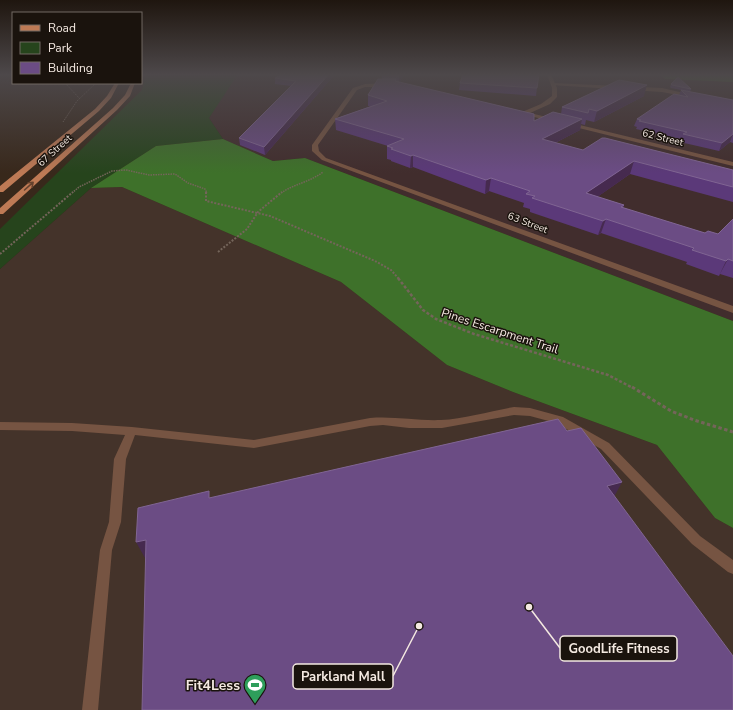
<svg xmlns="http://www.w3.org/2000/svg" width="733" height="710" font-family="'Nunito Sans',sans-serif">
<rect width="100%" height="100%" fill="#38281b"/>
<!-- commercial -->
<path fill="#44332a" d="M122 187 341 282 447 365 513 392 657 445 715 518 733 528V710H0V269L91 188Z"/>
<!-- industrial -->
<path fill="#412d2d" d="M237 74H659L665 79 733 82V321L305 158 273 161 223 139 209 118 229 84Z"/>
<!-- green -->
<path fill="#26441c" d="M146 74H238L209 118 223 139 156 146 91 188 0 269V229L142 90Z"/>
<!-- forest -->
<g fill="#3e712a">
<path d="M659 74H733V82L665 79Z"/>
<path d="M223 139 273 161 305 158 733 321V528L715 518 657 445 513 392 447 365 341 282 122 187 91 188 156 146Z"/>
</g>
<g fill="none" stroke-linecap="round" stroke-linejoin="round">
<!-- path-far4 -->
<g stroke="#74655a" stroke-width="1" stroke-dasharray="1.5 1" stroke-linecap="butt">
<path d="M65 83 80 99"/>
<path d="M63 122 77 101 96 83"/>
</g>
<!-- path-far3 -->
<g stroke="#74655a" stroke-width="1.5" stroke-dasharray="1.5 1" stroke-linecap="butt">
<path d="M72 193 79 187 112 171 126 170 149 175 175 174 188 183 205 189 207 193"/>
<path d="M281 193C294 184 310 182 323 172"/>
</g>
<!-- path-far2 -->
<g stroke="#74655a" stroke-width="2" stroke-dasharray="2 1.5" stroke-linecap="butt">
<path d="M206 192V201L270 216 375 261 391 270 399 279"/>
<path d="M218 252 247 229 258 212 282 192"/>
<path d="M0 254 73 192"/>
</g>
<!-- path-far1 -->
<path stroke="#74655a" stroke-width="2.5" stroke-dasharray="3 2" stroke-linecap="butt" d="M398 278 423 310 436 319 474 334 608 375 633 388"/>
<!-- path -->
<path stroke="#74655a" stroke-width="3" stroke-dasharray="3.5 2.5" stroke-linecap="butt" d="M632 387 671 411 694 420 733 432"/>
<!-- service -->
<path fill="#765442" fill-rule="evenodd" d="M514 407 530 408 563 417 609 443 700 536 733 560V574L728 572 692 544 601 449 556 423 530 416 514 415 442 428H409L383 425 370 426 254 448 135 435 126 459 121 522 112 550 98 710H82L100 550 109 522 114 459 125 435 72 431 0 430V422L72 423 132 427 254 440 370 418C394 416 417 421 441 420 464 419 491 411 514 407Z"/>
<!-- minor -->
<g fill="#765442" fill-rule="evenodd">
<path d="M553 83 662 88 697 96 694 98 662 92 551 85V84Z"/>
<path d="M365 84 390 83 393 85 390 87H365L357 90 318 145 319 151 326 158 733 306V313L322 160 312 151V145L353 88Z"/>
</g>
<!-- tertiary -->
<path fill="#765442" fill-rule="evenodd" d="M547 74H551L557 88V97L550 104 530 113 733 162V166L522 114V112L541 104 552 96V88Z"/>
<!-- primary -->
<g fill="#be7a55" fill-rule="evenodd">
<path d="M115 83H119L111 98 99 111 3 192H0V186L95 109 107 96Z"/>
<path d="M131 83H135L130 96 117 110 3 214H0V208L113 108 125 95Z"/>
</g>
</g>
<!-- wall -->
<g fill="#5b3979">
<path d="M283 74H335L265 155 240 145 239 138 291 86 275 84V78Z"/>
<path d="M351 74H404L400 82 534 121 561 114 562 107 644 96 594 122 586 120 585 125 581 124 580 130 555 143 583 150 733 170V202L630 174 597 197 624 205 623 208 705 233 718 234 733 219V278L720 274 719 276 686 264 687 262 601 233 598 235 530 212V209L523 207 524 203 489 191 485 194 413 167 410 168 391 161V160L387 159V146H388L336 130 335 119 371 106H368V95L382 79V75Z"/>
<path d="M460 83 537 88 536 96 459 90Z"/>
<path d="M671 84 691 89 690 92 733 100V143L730 142 719 151 680 142 681 139 636 129 637 127 634 126 637 119 679 95 681 90 671 88 670 87Z"/>
</g>
<!-- shaded-wall -->
<g fill="#462a4f">
<path d="M329 74H335L265 155 264 147Z"/>
<path d="M400 74H404L399 84V76Z"/>
<path d="M647 85 644 96 594 122 597 111Z"/>
<path d="M582 119 580 130 539 151 542 139Z"/>
<path d="M733 134 730 142 719 151 722 143Z"/>
<path d="M413 155V167L410 168 411 156Z"/>
<path d="M634 161 630 174 583 207 586 193Z"/>
<path d="M491 178 489 191 485 194 486 180Z"/>
<path d="M606 219 601 233 598 235 603 221Z"/>
<path d="M728 259 720 274 719 276 726 261Z"/>
<path d="M622 482 613 499 607 486Z"/>
<path d="M146 540 155 556 145 558 136 542Z"/>
</g>
<!-- building -->
<g fill="#6b4c84" stroke="#806593">
<path d="M283 74H329L264 147 239 138 296 81 275 78Z"/>
<path d="M382 74H400L399 76Z"/>
<path d="M463 74H539L537 88 460 83Z"/>
<path d="M678 77 691 89 672 85 671 84Z"/>
<path d="M378 79H396L395 81 534 114V121L553 112 582 119 542 139 583 150 602 138H605L733 170V187L634 161 586 193 624 205 621 207 705 233 708 231 718 234 733 219V261L728 259 726 261 692 250 694 248 606 219 603 221 532 198 535 196 526 194 530 191 491 178 486 180 413 155 411 156 391 149 393 148 387 146 404 139 335 119 387 101 368 95Z"/>
<path d="M619 80 647 85 597 111 589 109 588 113 562 107Z"/>
<path d="M681 90 733 100V134L722 143 683 134 687 132 639 121 641 120 637 119 674 94 688 97Z"/>
<path d="M558 419 567 431 581 428 622 482 607 486 733 656V710H142L146 540 136 542 138 508 209 491V498Z"/>
</g>
<!-- one-way arrows -->
<defs><path id="oneway-shaft" d="M-6 0H5M1.5-3L5.5 0L1.5 3" fill="none" stroke-width="1.6" stroke-linecap="round" stroke-linejoin="round"/></defs>
<use stroke="#64412d" href="#oneway-shaft" transform="translate(29 186) rotate(-42)"/>
<!-- sky -->
<linearGradient id="sky" x2="0" y2="1"><stop stop-color="#1f160f"/><stop offset="0.43" stop-color="#4d484a"/><stop offset="1" stop-color="#4d484a" stop-opacity="0"/></linearGradient>
<rect width="733" height="173" fill="url(#sky)"/>
<!-- icons -->
<defs>
<g id="stadium-pin" transform="scale(1.15)"><path d="M0 17L-7.5 6A9.5 9.5 0 1 1 7.5 6Z" fill="#2e9e5b" stroke="#1a130d"/><path d="M0-5a6.5 5 0 1 0 0 10a6.5 5 0 1 0 0-10ZM-3.5-1.8h7v3.6h-7Z" fill="#fff"/></g>
</defs>
<g fill-rule="evenodd">
<use href="#stadium-pin" x="255" y="685"/>
</g>
<g text-anchor="middle" stroke-width="3" stroke-linejoin="round" paint-order="stroke">
<!-- far-street labels -->
<g font-size="10" fill="#f4e9e1" stroke="#1a130d">
<text transform="translate(663 137) rotate(14)" y="4">62 Street</text>
<text transform="translate(54 150) rotate(-42)" y="4">67 Street</text>
<text transform="translate(528 222) rotate(21)" y="4">63 Street</text>
</g>
<!-- street labels -->
<g font-size="12" fill="#f4e9e1" stroke="#1a130d">
<text transform="translate(500 331) rotate(18)" y="4">Pines Escarpment Trail</text>
</g>
<!-- near-poi labels -->
<g font-size="14" font-weight="bold" fill="#f4e9e1" stroke="#1a130d" text-anchor="end">
<text x="240" y="690">Fit4Less</text>
</g>
</g>
<!-- callouts -->
<path fill="none" stroke="#f4e9e1" stroke-width="1.5" d="M529 607L560 648M419 626L393 676"/>
<g fill="#f4e9e1" stroke="#1a130d" stroke-width="1.5">
<circle cx="529" cy="607" r="4"/>
<circle cx="419" cy="626" r="4"/>
</g>
<g fill="#1a130d" stroke="#f4e9e1" stroke-width="1.5">
<rect x="560" y="636" width="117" height="25" rx="4"/>
<rect x="293" y="664" width="100" height="25" rx="4"/>
</g>
<g font-size="13" text-anchor="middle" font-weight="bold" fill="#f4e9e1">
<text x="619" y="653">GoodLife Fitness</text>
<text x="343" y="681">Parkland Mall</text>
</g>
<!-- legend -->
<rect x="12" y="12" width="130" height="72" fill="#1a130d" stroke="#716962"/>
<rect x="20" y="25" width="20" height="6" fill="#be7a55" stroke="#716962"/>
<text x="48" y="32" font-size="12" fill="#f4e9e1">Road</text>
<rect x="20" y="42" width="20" height="12" fill="#26441c" stroke="#716962"/>
<text x="48" y="52" font-size="12" fill="#f4e9e1">Park</text>
<rect x="20" y="62" width="20" height="12" fill="#6b4c84" stroke="#716962"/>
<text x="48" y="72" font-size="12" fill="#f4e9e1">Building</text>
</svg>
